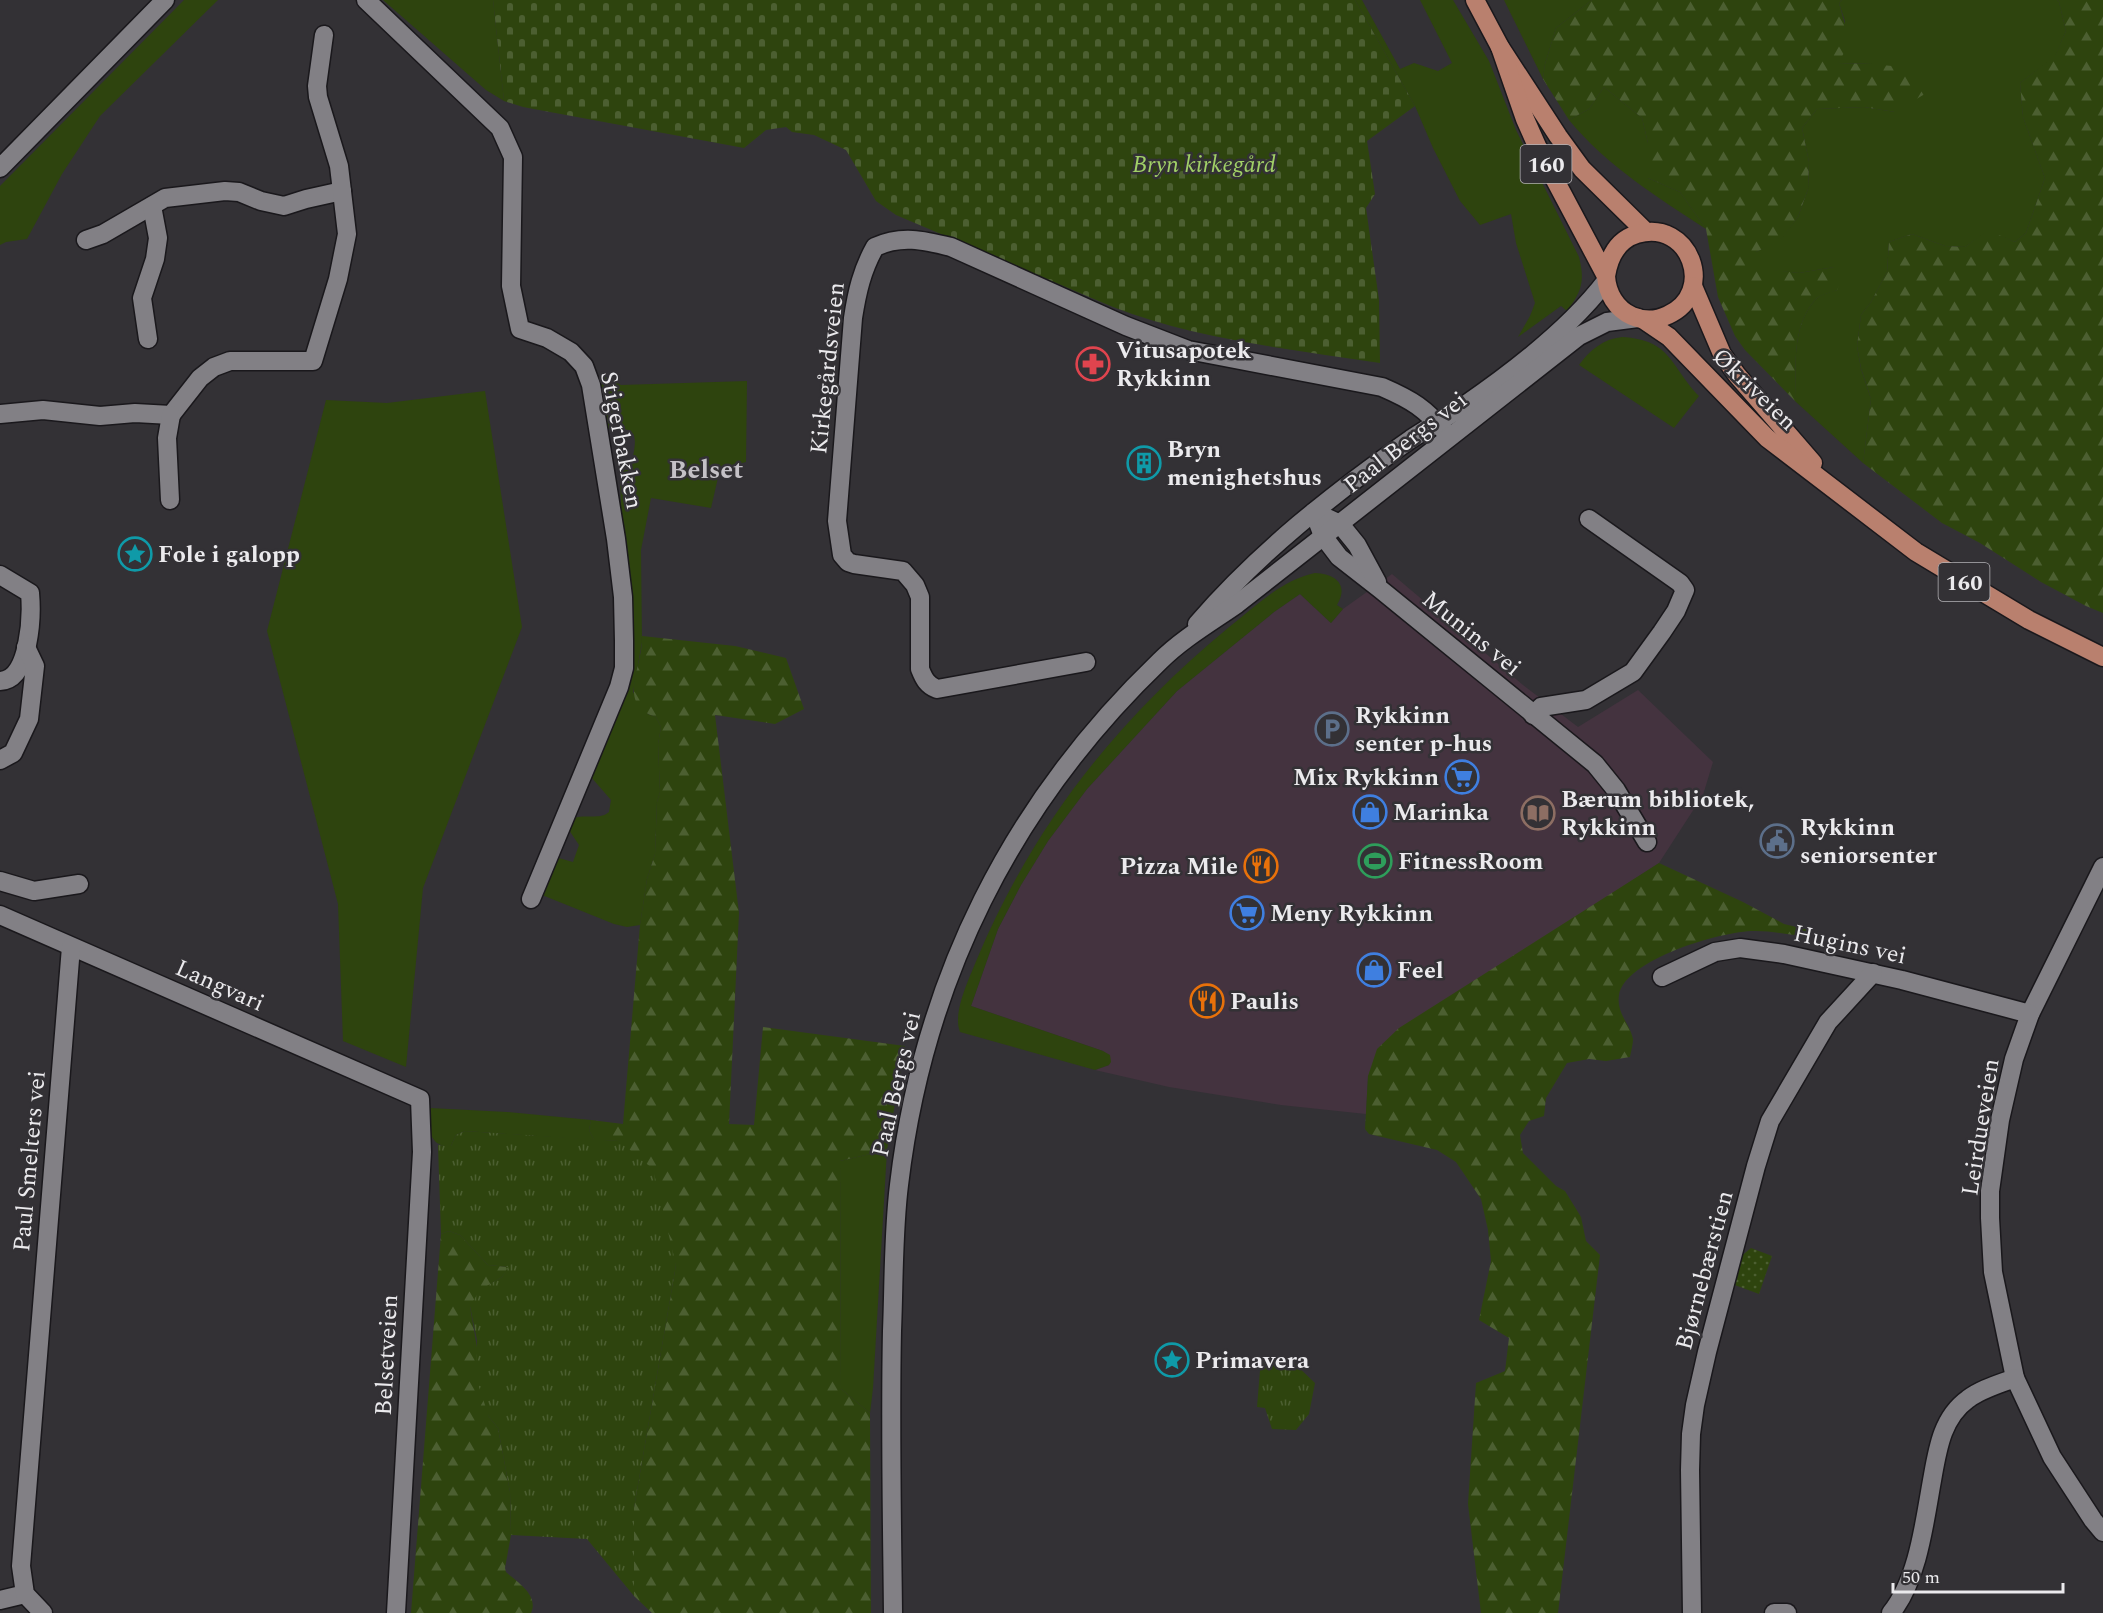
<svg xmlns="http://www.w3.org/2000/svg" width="2103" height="1613" font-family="Spectral,serif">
<defs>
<pattern id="forest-firs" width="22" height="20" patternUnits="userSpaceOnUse" patternTransform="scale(1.5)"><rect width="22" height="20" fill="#2e440e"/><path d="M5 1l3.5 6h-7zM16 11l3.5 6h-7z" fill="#4c5f31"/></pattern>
<pattern id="cemetery-stones" width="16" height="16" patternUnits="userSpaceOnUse" patternTransform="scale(1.5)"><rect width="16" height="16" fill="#2e440e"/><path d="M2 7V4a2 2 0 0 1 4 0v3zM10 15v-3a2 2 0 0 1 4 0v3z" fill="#4c5f31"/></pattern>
<pattern id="park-tufts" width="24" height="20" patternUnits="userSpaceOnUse" patternTransform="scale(1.5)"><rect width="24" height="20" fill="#2e440e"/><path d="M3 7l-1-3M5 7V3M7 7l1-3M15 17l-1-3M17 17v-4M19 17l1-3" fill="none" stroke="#4c5f31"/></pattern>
<pattern id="garden-dots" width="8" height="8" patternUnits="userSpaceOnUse" patternTransform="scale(1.5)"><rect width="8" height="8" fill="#2e440e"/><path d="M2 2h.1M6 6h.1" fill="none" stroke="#4c5f31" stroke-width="1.8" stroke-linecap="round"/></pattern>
</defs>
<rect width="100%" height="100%" fill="#333135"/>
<!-- commercial -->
<path fill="#44333f" d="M1392 574 1523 685 1578 727 1638 690 1713 762 1703 795 1659 863 1558 929 1368 1076 1366 1114 1281 1105 1169 1087 1095 1070 1109 1065 1103 1051 971 1006 998 929 1021 885 1048 841 1087 789 1177 691 1274 612 1300 594 1331 623 1343 609Z"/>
<!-- grass -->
<g fill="#2e440e">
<path d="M184 0H218L100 116 62 174 27 239 6 242 0 245V186Z"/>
<path d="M383 0H493L504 101 486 90Z"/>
<path d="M1355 0H1362L1400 69 1414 63 1438 71 1452 63 1420 0H1453L1489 61 1516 130 1579 257C1585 281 1582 291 1567 311L1561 306 1518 337 1530 316 1535 303 1516 243 1511 214 1480 225 1460 201 1433 148 1415 106Z"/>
<path d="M1504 0H1592L1556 28 1545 64 1543 79Z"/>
<path d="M1842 0H2057L2059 2 2066 31 2055 57 2020 83 2023 117 2045 178 2026 233 2015 242 1988 231 1965 247 1945 246 1912 234 1889 242 1887 272 1871 302 1861 315 1857 346 1861 369 1871 399 1863 463 1796 402C1796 368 1791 326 1816 299 1821 294 1831 292 1837 290L1834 267 1799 273 1756 269V252L1780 240 1798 217 1808 189 1809 162 1802 128 1817 109 1864 107 1895 112 1872 64 1838 63 1845 21 1839 3Z"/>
<path d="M1604 87 1642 118 1648 143V178L1680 192 1706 229C1657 197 1607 166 1569 120L1589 109Z"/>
<path d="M1622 337C1672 340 1670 366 1699 396L1674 428 1579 365C1590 350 1603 339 1622 337Z"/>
<path d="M603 376 621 385 747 381 746 462 720 469 711 508 651 498 641 550 642 642 633 692 648 714 656 717 661 727 658 744 660 792 657 802 655 854 647 879 640 925 627 927 614 924 542 895 555 857 573 862 579 845 569 830 574 818C585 814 600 820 609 812L611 800 591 777 630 654 625 538 621 511 620 473V471L632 469C632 446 647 425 609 429L607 427 595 378Z"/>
<path d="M485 391 522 627 423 888 406 1067 343 1041 338 904 267 631 326 400 387 403Z"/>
<path d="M1315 573C1336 574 1349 585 1337 605L1343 609 1331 623 1300 594 1274 612 1177 691 1087 789 1048 841 1021 885 998 929 971 1006 1103 1051 1110 1055 1111 1062 1109 1065 1095 1070 960 1032C952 1013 970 977 977 959 1034 824 1116 721 1228 628 1255 607 1281 580 1315 573Z"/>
<path d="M430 1108 507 1112 591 1120 589 1130 594 1140 465 1131 456 1135 451 1146C429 1148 427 1126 430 1108Z"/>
<path d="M887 1150 873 1388 870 1413 841 1389 840 1161Z"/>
</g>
<!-- forest -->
<g fill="url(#forest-firs)">
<path d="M1592 0H1842L1839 3 1850 43 1838 63 1872 64 1912 68 1933 89 1895 112 1864 107 1817 109 1802 128 1809 162 1808 189 1798 217 1780 241 1756 252V268L1799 273 1834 267 1843 275 1837 290C1831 293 1821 294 1816 299 1791 326 1796 368 1796 402L1745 350 1735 336 1718 297 1706 229 1680 192 1648 178V143L1642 118 1604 87 1589 109 1569 120 1543 79 1545 64 1556 28Z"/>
<path d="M2057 0H2103V613L2086 606 2041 582 1980 543 1942 523 1863 463 1871 399 1861 368 1857 346 1861 315 1871 302 1887 272 1889 242 1912 234 1945 246 1965 247 1988 230 2015 242 2026 233 2045 178 2023 117 2020 83 2055 56 2066 31 2059 2Z"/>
<path d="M642 636 735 646 786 658 804 709 775 724 715 715 739 913 729 1124 754 1125 763 1027 905 1046 887 1150 840 1161 841 1389 870 1413 871 1613H652L634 1596V1508L676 1265 619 1141 594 1140 589 1130 591 1120 623 1124 640 925 647 879 655 854 657 802 660 792 658 744 661 727 656 717C615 704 644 666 642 636Z"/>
<path d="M1659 863 1743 902 1784 924 1809 930 1807 936C1790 935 1773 931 1756 931 1724 930 1625 959 1619 995 1616 1013 1630 1024 1633 1039 1633 1044 1631 1052 1630 1057L1606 1061 1589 1059 1567 1063 1546 1098 1544 1116 1529 1121 1520 1135 1523 1153 1556 1186 1565 1191 1581 1217 1586 1241 1600 1255 1558 1613H1481L1468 1504 1476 1383 1505 1371 1509 1338 1479 1320 1491 1261 1488 1230 1481 1199 1456 1162 1437 1150 1369 1134 1365 1129 1368 1076 1377 1049 1399 1028Z"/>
<path d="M449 1231 460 1235 488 1265 509 1267 502 1277 489 1285 470 1307 489 1417 498 1428 510 1492 511 1535 505 1568 506 1572C518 1583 539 1595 531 1613H411L441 1234Z"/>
</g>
<!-- cemetery -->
<path fill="url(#cemetery-stones)" d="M493 0H1355L1415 106 1367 141 1375 194 1366 208 1379 300 1380 363C1291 349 1198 340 1113 307L896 215 876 201 846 150 814 135 792 132 786 127 766 130 744 148 523 107 504 101Z"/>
<!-- park -->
<g fill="url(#park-tufts)">
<path d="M465 1131 619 1141 653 1169 676 1265 634 1508V1596L587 1539 511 1535 510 1492 498 1428 489 1417 476 1378 477 1340 470 1306 480 1290 502 1277 508 1267 488 1265 460 1235 449 1231 441 1234 438 1145 451 1146 456 1135Z"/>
<path d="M1261 1358 1292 1361 1315 1383 1309 1414 1296 1430 1272 1429 1265 1408 1257 1407Z"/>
</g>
<!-- garden -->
<path fill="url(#garden-dots)" d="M1751 1248 1772 1256 1759 1294 1732 1284 1739 1258Z"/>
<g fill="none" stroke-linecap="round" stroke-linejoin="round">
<!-- minor casing -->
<g stroke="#1a181c" stroke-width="21">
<g id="minor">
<path d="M366 0 500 128 513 157 511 286 520 329 547 338 571 352 584 366 591 385 616 539 623 597 624 641V668L619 687 531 899"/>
<path d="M86 240 103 234 165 198 225 191 239 192 261 201 284 206 306 199 342 191"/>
<path d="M148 339 142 298 155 259 158 238 152 206"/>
<path d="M0 414 43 410 100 416 135 413 171 415 200 378 214 367 230 361H313L338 279 347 234 339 166 318 97 317 86 324 35"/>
<path d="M170 500 167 438 171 415"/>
<path d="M1314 512 1323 536 1339 557 1380 589 1595 764 1616 790 1647 842"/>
<path d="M1327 518 1340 524 1357 545 1377 582"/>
<path d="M0 575 30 593C32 615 30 680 0 681"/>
<path d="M1086 662 937 689C927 685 924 679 920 669V597L915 585 903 571 854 564 848 562 842 555 837 521 853 318C857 292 862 270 875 247 901 235 923 240 951 247L1126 326 1188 350 1382 387C1412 400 1425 408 1447 434"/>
<path d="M1533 715 1541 707 1586 700 1633 672 1662 632 1676 611 1685 590 1680 583 1589 519"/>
<path d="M0 760 13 753 29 719 35 666 26 647"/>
<path d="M2103 867 2030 1014 2014 1059 2000 1120 1990 1191V1218L1993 1272 2015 1378 2052 1457 2093 1520 2103 1532"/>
<path d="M0 881 34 891 79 884"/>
<path d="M0 915 420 1099 422 1152 396 1613"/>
<path d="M1662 977 1715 952 1740 948 1784 954 1902 980 2030 1014"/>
<path d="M0 1600 25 1594"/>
<path d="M43 1613 25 1594 21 1566 71 947"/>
<path d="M1692 1613 1690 1470 1691 1434 1695 1405 1707 1352 1756 1166 1770 1121 1828 1022 1873 973"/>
<path d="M1774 1613H1787"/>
<path d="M1891 1613C1917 1581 1924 1526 1931 1486 1937 1454 1940 1419 1968 1399 1981 1389 1999 1384 2015 1378"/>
</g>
</g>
<!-- tertiary casing -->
<g stroke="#1a181c" stroke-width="21">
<g id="tertiary">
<path d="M0 168 165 0"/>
<path d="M1197 624C1259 552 1334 493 1411 439 1429 427 1448 417 1465 405 1513 372 1571 327 1606 281"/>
<path d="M893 1613C892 1519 890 1425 892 1331 894 1282 893 1233 899 1185 923 981 1011 804 1160 661 1182 639 1211 622 1237 604L1579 336 1607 322 1638 318"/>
</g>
</g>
<!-- primary casing -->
<g stroke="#1a181c" stroke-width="21">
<g id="primary">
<path d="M1475 0 1500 47 1558 136 1582 169 1646 232"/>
<path d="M1500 47 1525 119 1537 146 1606 276C1607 293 1616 309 1632 316 1644 321 1656 321 1668 315 1717 293 1690 218 1637 234 1617 240 1609 257 1606 276"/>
<path d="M1693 286 1722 354 1737 375 1813 463"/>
<path d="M1644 320 1669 337 1767 438 1916 552 2029 620 2103 657"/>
</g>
</g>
<!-- minor -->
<use href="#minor" stroke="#828085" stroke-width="18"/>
<!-- tertiary -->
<use href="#tertiary" stroke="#828085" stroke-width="18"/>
<!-- primary -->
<use href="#primary" stroke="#b9806e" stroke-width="18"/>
</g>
<!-- icons -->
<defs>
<g id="pharmacy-ring" transform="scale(1.725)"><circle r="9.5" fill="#333135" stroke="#e0444e" stroke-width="1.5"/><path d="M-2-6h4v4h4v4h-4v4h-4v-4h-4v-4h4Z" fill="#e0444e"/></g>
<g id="building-ring" transform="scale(1.725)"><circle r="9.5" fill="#333135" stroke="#0f9aa8" stroke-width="1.5"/><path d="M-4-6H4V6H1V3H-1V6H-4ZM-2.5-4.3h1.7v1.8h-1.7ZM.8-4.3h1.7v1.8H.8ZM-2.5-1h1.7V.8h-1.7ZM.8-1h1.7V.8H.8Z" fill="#0f9aa8"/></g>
<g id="sight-ring" transform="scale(1.725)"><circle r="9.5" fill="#333135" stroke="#0f9aa8" stroke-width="1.5"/><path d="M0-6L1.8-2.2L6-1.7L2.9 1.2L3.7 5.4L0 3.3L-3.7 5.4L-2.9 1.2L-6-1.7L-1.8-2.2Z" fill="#0f9aa8"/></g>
<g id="parking-ring" transform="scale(1.725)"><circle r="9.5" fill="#333135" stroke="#5c6f8a" stroke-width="1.5"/><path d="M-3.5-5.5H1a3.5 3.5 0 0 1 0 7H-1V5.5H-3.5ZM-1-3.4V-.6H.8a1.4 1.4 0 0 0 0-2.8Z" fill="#5c6f8a"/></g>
<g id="supermarket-ring" transform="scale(1.725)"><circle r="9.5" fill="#333135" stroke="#3f7fe0" stroke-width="1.5"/><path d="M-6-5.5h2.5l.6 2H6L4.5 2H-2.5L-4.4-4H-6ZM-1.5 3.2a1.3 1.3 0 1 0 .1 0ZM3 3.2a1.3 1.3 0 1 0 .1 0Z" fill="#3f7fe0"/></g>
<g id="shop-ring" transform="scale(1.725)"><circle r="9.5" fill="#333135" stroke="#3f7fe0" stroke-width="1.5"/><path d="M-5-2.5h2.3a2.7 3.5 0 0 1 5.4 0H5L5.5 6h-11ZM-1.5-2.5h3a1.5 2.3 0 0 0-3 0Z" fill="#3f7fe0"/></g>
<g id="library-ring" transform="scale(1.725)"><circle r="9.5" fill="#333135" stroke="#8d6e63" stroke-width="1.5"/><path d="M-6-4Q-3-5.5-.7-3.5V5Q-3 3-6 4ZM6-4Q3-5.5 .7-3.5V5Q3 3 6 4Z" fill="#8d6e63"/></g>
<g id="civic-ring" transform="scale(1.725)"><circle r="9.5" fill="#333135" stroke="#5c6f8a" stroke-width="1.5"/><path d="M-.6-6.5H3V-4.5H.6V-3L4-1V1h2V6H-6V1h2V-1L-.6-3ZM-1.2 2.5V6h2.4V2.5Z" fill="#5c6f8a"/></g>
<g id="stadium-ring" transform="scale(1.725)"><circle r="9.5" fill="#333135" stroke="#2e9e5b" stroke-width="1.5"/><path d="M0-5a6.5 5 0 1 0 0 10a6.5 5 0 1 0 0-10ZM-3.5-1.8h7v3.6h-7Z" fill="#2e9e5b"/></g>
<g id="restaurant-ring" transform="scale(1.725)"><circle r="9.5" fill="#333135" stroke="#e8710a" stroke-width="1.5"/><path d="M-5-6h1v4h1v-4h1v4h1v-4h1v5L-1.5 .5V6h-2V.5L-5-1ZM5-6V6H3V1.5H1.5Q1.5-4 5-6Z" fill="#e8710a"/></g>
</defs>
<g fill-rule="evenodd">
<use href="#pharmacy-ring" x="1093" y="364"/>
<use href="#building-ring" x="1144" y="463"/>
<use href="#sight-ring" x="135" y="554"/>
<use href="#parking-ring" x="1332" y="729"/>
<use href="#supermarket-ring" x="1462" y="777"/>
<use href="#shop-ring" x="1370" y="812"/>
<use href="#library-ring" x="1538" y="813"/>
<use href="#civic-ring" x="1777" y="841"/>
<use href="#stadium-ring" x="1375" y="861"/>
<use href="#restaurant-ring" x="1261" y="866"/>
<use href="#supermarket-ring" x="1247" y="913"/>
<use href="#shop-ring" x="1374" y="970"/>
<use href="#restaurant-ring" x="1207" y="1001"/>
<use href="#sight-ring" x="1172" y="1360"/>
</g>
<g text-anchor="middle" stroke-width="5" stroke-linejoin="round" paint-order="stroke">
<!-- shield labels -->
<g fill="#333135" stroke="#b4b2b6" stroke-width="1.5">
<rect x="1520.5" y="145" width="51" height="38" rx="4.5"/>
<rect x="1938.5" y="563" width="51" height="38" rx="4.5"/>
</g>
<g font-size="22" font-weight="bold" fill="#ebeaed">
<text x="1546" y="172">160</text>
<text x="1964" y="590">160</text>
</g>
<!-- park labels -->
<g font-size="24" font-style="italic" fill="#a1d067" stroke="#333135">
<text x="1204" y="172">Bryn kirkegård</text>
</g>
<!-- poi labels -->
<g font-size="24" font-weight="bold" fill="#ebeaed" stroke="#333135" text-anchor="start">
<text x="1116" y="358">Vitusapotek<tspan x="1116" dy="28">Rykkinn</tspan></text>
<text x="1167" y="457">Bryn<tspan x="1167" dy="28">menighetshus</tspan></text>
<text x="158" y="562">Fole i galopp</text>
<text x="1355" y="723">Rykkinn<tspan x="1355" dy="28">senter p-hus</tspan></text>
<text x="1439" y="785" text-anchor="end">Mix Rykkinn</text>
<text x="1561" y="807">Bærum bibliotek,<tspan x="1561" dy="28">Rykkinn</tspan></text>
<text x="1393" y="820">Marinka</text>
<text x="1800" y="835">Rykkinn<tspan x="1800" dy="28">seniorsenter</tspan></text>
<text x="1398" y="869">FitnessRoom</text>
<text x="1238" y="874" text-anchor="end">Pizza Mile</text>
<text x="1270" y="921">Meny Rykkinn</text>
<text x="1397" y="978">Feel</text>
<text x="1230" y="1009">Paulis</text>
<text x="1195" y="1368">Primavera</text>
</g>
<!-- street labels -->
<g font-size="24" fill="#ebeaed" stroke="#333135">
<text transform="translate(827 368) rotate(-84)" y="8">Kirkegårdsveien</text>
<text transform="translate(1755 389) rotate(44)" y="8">Økriveien</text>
<text transform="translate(622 440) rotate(79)" y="8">Stigerbakken</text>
<text transform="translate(1405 442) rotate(-38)" y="8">Paal Bergs vei</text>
<text transform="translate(1472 633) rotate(39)" y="8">Munins vei</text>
<text transform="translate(1850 944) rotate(12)" y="8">Hugins vei</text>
<text transform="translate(220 985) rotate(24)" y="8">Langvari</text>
<text transform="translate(896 1084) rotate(-77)" y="8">Paal Bergs vei</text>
<text transform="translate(1980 1127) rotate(-81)" y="8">Leirdueveien</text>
<text transform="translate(29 1161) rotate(-85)" y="8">Paul Smelters vei</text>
<text transform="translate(1704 1270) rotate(-75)" y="8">Bjørnebærstien</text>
<text transform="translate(386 1355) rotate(-87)" y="8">Belsetveien</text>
</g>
<!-- neighbourhood labels -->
<g font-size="26" font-weight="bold" fill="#c4c1c6" stroke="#333135">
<text x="706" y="478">Belset</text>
</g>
</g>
<!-- scale -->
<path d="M1893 1583v9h170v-9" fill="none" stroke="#ebeaed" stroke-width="3"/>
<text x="1902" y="1583" font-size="18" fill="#ebeaed" stroke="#333135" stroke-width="4.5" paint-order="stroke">50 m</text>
</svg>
